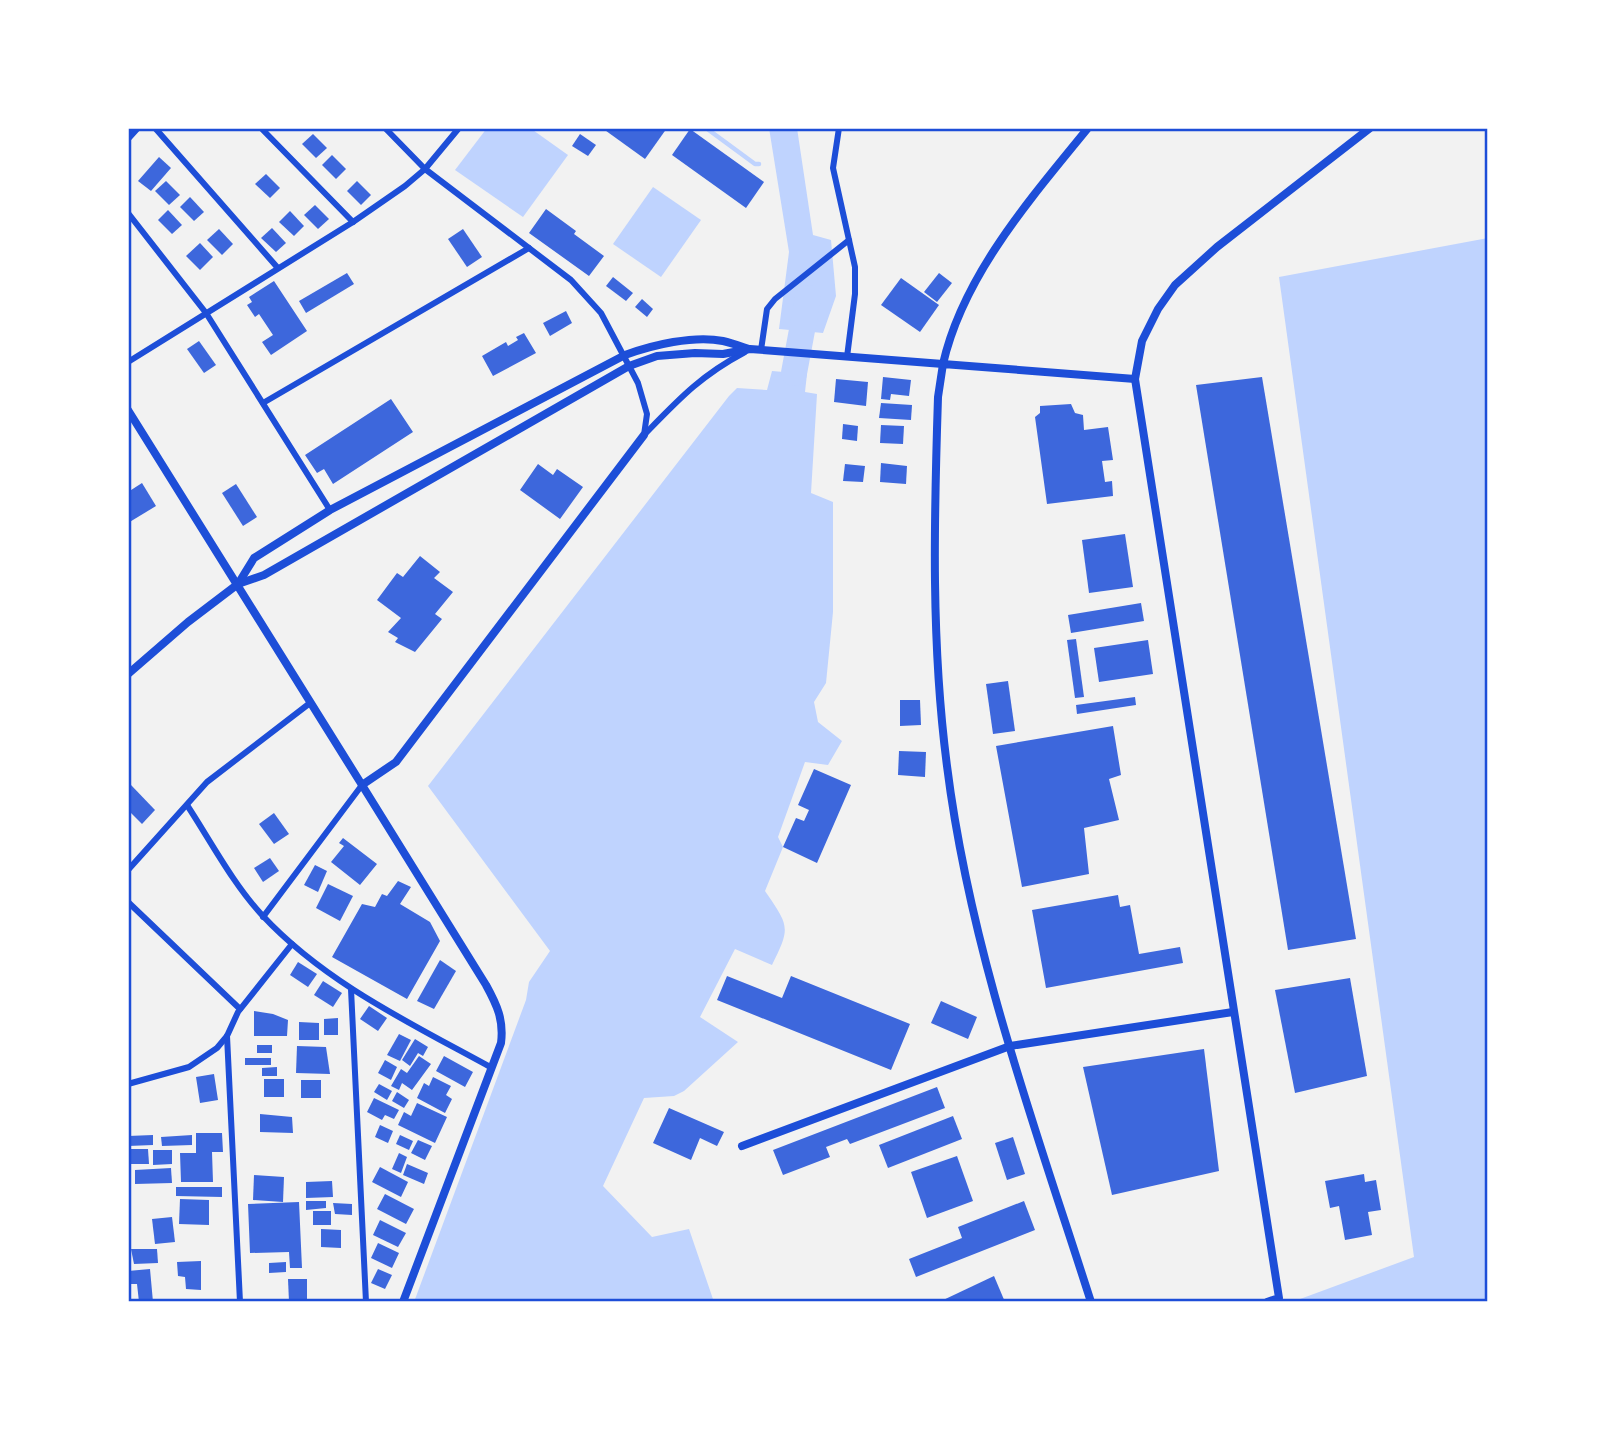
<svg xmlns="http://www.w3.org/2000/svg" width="1616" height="1430" font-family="Ubuntu,sans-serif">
<rect width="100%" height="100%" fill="#f2f2f2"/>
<!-- water -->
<g fill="#bfd3fe">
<path d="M487 128H530L568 155 523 217 455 170Z"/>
<path d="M769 128H797L813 235 831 240 836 296 823 333 779 329 789 252Z"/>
<path d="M653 187 701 220 661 277 613 244Z"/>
<path d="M1488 238V1302H1292L1414 1257 1279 277Z"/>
<path d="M772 371 807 374 805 392 817 394 811 493 833 502V612L826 683 814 702 818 722 842 741 828 765 805 762 778 837 783 847 765 891C789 926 791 927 772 965L735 949 700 1017 738 1042 684 1091 674 1096 644 1098 603 1186 652 1237 689 1229 714 1302H414L526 1000 529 982 550 951 428 786 729 396 737 388 767 390Z"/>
</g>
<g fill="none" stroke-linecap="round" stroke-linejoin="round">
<!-- stream -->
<path stroke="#bfd3fe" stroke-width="4.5" d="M706 128 755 164H759"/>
<!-- river -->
<path stroke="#bfd3fe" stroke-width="26" d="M794 373 808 298"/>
</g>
<!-- building -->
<g fill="#3d67dc">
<path d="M602 128H667L645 159Z"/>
<path d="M690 129 764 182 746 208 672 155Z"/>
<path d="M313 134 327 148 316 158 302 144Z"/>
<path d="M580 134 596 145 588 156 572 146Z"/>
<path d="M332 155 346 169 336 179 322 165Z"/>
<path d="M159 157 171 168 151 191 138 181Z"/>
<path d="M266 174 280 188 270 198 255 184Z"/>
<path d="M166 181 180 195 169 205 155 191Z"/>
<path d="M357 181 371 195 361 205 347 191Z"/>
<path d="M190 197 204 212 194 221 180 207Z"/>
<path d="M315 205 329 219 318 229 304 215Z"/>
<path d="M546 209 576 231 574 234 604 256 589 276 529 233Z"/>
<path d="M168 210 182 225 172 234 158 220Z"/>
<path d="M290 211 304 226 294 236 279 222Z"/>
<path d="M272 228 286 243 276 252 261 238Z"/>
<path d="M219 229 233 244 222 255 207 240Z"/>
<path d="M463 229 482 257 467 267 448 239Z"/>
<path d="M200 243 213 257 200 270 186 256Z"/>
<path d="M347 273 354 284 306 313 299 301Z"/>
<path d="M939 273 952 283 937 302 924 292Z"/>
<path d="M613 277 633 293 626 301 606 286Z"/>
<path d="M901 278 939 305 920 332 881 305Z"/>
<path d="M274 281 307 331 271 355 262 342 273 335 259 314 255 317 247 305 252 302 249 297Z"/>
<path d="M642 299 653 309 647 317 635 307Z"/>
<path d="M566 311 572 323 550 336 543 323Z"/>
<path d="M524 333 536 353 493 376 482 356 506 342 508 346 518 340 516 337Z"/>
<path d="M199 341 216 365 204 373 187 349Z"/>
<path d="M883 377 911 380 909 396 891 394 890 400 881 399Z"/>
<path d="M1262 377 1356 939 1288 950 1196 385Z"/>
<path d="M836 379 868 382 866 406 834 402Z"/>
<path d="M391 399 413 432 333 484 324 469 317 473 305 455Z"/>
<path d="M881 403 912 405 911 420 879 418Z"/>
<path d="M1071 404 1075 413 1083 415 1084 430 1108 427 1113 460 1102 461 1105 482 1112 481 1113 496 1047 504 1035 417 1040 413V406Z"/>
<path d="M843 424 858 426 857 441 842 439Z"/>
<path d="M881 425 904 426 903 444 880 443Z"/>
<path d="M881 463 907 466 906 484 880 482Z"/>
<path d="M538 464 553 475 557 469 583 487 560 519 520 490Z"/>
<path d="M845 464 865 466 863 482 843 481Z"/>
<path d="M142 483 156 506 128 523V492Z"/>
<path d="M236 484 257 517 243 526 222 493Z"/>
<path d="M1125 534 1133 587 1089 593 1082 540Z"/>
<path d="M420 556 440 572 434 578 453 592 435 614 442 619 415 652 395 642 398 638 388 632 401 618 377 600 397 573 403 577Z"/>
<path d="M1141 603 1144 621 1071 633 1068 615Z"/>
<path d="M1076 639 1084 697 1075 698 1067 640Z"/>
<path d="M1148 640 1153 674 1099 682 1094 648Z"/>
<path d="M1008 681 1015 731 993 734 986 684Z"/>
<path d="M1135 697 1136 705 1077 714 1076 705Z"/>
<path d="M900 700H920L921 725 900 726Z"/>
<path d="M1113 726 1121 775 1109 779 1119 820 1084 828 1089 874 1022 887 996 746Z"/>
<path d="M899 751 926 752 925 777 898 775Z"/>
<path d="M814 769 851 785 817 863 783 847 796 818 804 821 809 810 798 805Z"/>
<path d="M131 785 155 810 142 824 128 810V788Z"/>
<path d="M274 813 289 834 274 844 259 824Z"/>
<path d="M343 838 377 864 360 885 331 862 344 846 339 843Z"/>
<path d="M270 858 279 871 263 882 254 868Z"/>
<path d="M315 865 327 871 318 892 304 885Z"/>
<path d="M398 881 411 887 400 904 430 922 440 941 407 999 332 957 362 904 375 907 382 894 387 896Z"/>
<path d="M328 884 353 896 340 921 316 908Z"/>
<path d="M1118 895 1120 907 1130 905 1139 954 1180 947 1183 963 1046 988 1032 910Z"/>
<path d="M440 960 456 971 434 1009 417 1001Z"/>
<path d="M298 962 317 974 308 987 290 975Z"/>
<path d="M727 976 782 998 791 976 910 1024 891 1070 717 1000Z"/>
<path d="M1350 978 1367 1076 1295 1093 1275 990Z"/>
<path d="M323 981 342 993 333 1007 314 995Z"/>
<path d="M941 1001 977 1017 968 1039 931 1023Z"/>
<path d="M369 1006 387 1018 378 1031 360 1019Z"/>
<path d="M254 1011 273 1014 288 1020 287 1036H254Z"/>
<path d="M338 1018V1035H324V1019Z"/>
<path d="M299 1022 319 1023V1040H299Z"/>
<path d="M399 1034 411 1040 400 1061 387 1055Z"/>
<path d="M415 1039 428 1047 423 1056 418 1053 410 1066 402 1060Z"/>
<rect x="257" y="1045" width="15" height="8"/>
<path d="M297 1046 326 1047 330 1074 296 1073Z"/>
<path d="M1204 1049 1219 1171 1112 1195 1083 1067Z"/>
<path d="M419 1056 431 1064 412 1090 402 1083 399 1090 391 1086 401 1069 407 1073Z"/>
<path d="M444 1056 473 1072 465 1087 436 1071Z"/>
<rect x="245" y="1058" width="26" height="7"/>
<path d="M385 1060 397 1067 391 1080 378 1073Z"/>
<path d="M277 1067V1076H262V1068Z"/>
<path d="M214 1074 218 1100 200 1103 196 1077Z"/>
<path d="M433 1077 451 1086 446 1095 452 1099 445 1113 417 1098 424 1083 429 1086Z"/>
<rect x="264" y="1079" width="20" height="18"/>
<rect x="301" y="1080" width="20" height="18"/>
<path d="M379 1084 392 1091 387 1100 374 1092Z"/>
<path d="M937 1087 945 1108 850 1144 847 1139 826 1147 830 1157 783 1175 773 1150Z"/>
<path d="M397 1092 409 1100 404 1108 392 1101Z"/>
<path d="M374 1098 399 1110 394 1119 385 1115 382 1120 367 1112Z"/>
<path d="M417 1103 447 1117 435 1143 398 1125 404 1112 411 1116Z"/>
<path d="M669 1108 724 1132 717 1146 700 1138 691 1160 653 1143Z"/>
<path d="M260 1114 292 1117 293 1133 260 1132Z"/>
<path d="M953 1116 962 1139 888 1168 879 1145Z"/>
<path d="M380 1125 393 1131 388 1143 375 1137Z"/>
<path d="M196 1133H222L223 1152H212L213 1182H181L180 1153H196Z"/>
<path d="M153 1135V1145L128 1146V1136Z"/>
<path d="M192 1135V1145L162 1146 161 1137Z"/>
<path d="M400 1135 413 1141 409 1150 396 1144Z"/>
<path d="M1013 1137 1025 1174 1007 1180 995 1143Z"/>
<path d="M418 1140 432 1146 425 1160 411 1153Z"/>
<path d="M128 1149H148L149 1164H128Z"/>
<path d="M153 1150H172V1164L153 1165Z"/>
<path d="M399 1153 407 1157 401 1173 392 1169Z"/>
<path d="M957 1156 973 1201 927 1218 911 1172Z"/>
<path d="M407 1164 428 1173 424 1184 403 1175Z"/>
<path d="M380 1167 408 1182 401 1197 372 1182Z"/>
<path d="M171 1168 172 1183 135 1184V1170Z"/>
<path d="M1364 1174 1365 1182 1376 1180 1381 1210 1368 1212 1372 1235 1345 1240 1339 1206 1330 1208 1325 1181Z"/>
<path d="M254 1175 284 1177 283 1202 253 1200Z"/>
<path d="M332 1181 333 1197 306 1198V1182Z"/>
<path d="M176 1187H222V1197L176 1196Z"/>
<path d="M385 1194 414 1209 406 1224 377 1209Z"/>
<path d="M180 1199 209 1200V1225L179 1224Z"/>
<path d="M306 1201H326V1208L306 1210Z"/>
<path d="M1024 1201 1035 1230 916 1277 909 1259 962 1238 958 1227Z"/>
<path d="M299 1202 302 1268H290L289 1252 250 1253 248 1204Z"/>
<path d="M333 1203 352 1204V1215L335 1214Z"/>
<rect x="313" y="1211" width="18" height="14"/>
<path d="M172 1217 175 1242 155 1244 152 1219Z"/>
<path d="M380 1220 406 1233 398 1247 373 1235Z"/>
<path d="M321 1229 341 1230V1248L321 1247Z"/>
<path d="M378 1243 399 1253 392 1268 371 1258Z"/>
<path d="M131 1249H157L158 1263 134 1264Z"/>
<path d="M201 1261V1290L186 1289 185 1277 178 1276 177 1262Z"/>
<path d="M286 1262V1272L269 1273V1263Z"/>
<path d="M150 1269 153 1302H139L137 1284H129L128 1271Z"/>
<path d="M378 1269 392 1275 385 1289 371 1283Z"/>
<path d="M994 1276 1005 1302H939Z"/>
<path d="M288 1279H307V1302H289Z"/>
</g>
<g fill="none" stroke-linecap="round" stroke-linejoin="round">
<!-- minor -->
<g stroke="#1d4ed8" stroke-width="6">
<path d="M155 128 277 267"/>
<path d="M261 128 353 222"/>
<path d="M385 128 425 169 571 280 601 313 638 383 647 414 644 435"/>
<path d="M839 128 833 168 855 267V294L847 357"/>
<path d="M128 139 138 128"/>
<path d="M128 213 206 313 330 510"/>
<path d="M761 350 767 309 775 299 849 240"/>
<path d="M128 362 353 222 405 186 425 169 459 128"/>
<path d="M263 403 529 248"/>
<path d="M644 435C679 399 700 376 745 352"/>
<path d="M187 805C210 840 233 884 262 915 325 983 412 1024 492 1068"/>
<path d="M128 870 207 782 310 703"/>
<path d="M128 902 240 1009"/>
<path d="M263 917 362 785"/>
<path d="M351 989 366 1302"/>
<path d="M227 1036 240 1302"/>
<path d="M128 1084 189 1067 217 1048 227 1036 238 1012 292 944"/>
</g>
<!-- tertiary -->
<g stroke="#1d4ed8" stroke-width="8">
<path d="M128 410 362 785"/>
<path d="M238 584 254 558 330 510 625 355C652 345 694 335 723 341 732 343 740 346 749 349"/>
<path d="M128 674 188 622 238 584 264 575 629 366 657 356 695 353 723 354 750 349 943 364C963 275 1032 197 1088 128"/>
<path d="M742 1146 1010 1046 1233 1012"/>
<path d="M403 1302 501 1043C504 1020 497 1005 486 985L362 785 396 762 644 435"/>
<path d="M1091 1302C1035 1127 970 950 947 766 931 644 934 520 938 397L943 364 1135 379"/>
<path d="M1267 1302 1279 1298 1135 379 1142 341 1158 309 1175 285 1217 247 1370 128"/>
</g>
</g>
<!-- border -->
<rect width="1616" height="1430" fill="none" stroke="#ffffff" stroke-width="259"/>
<rect x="130" y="130" width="1356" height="1170" fill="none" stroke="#1d4ed8" stroke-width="2.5"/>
</svg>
